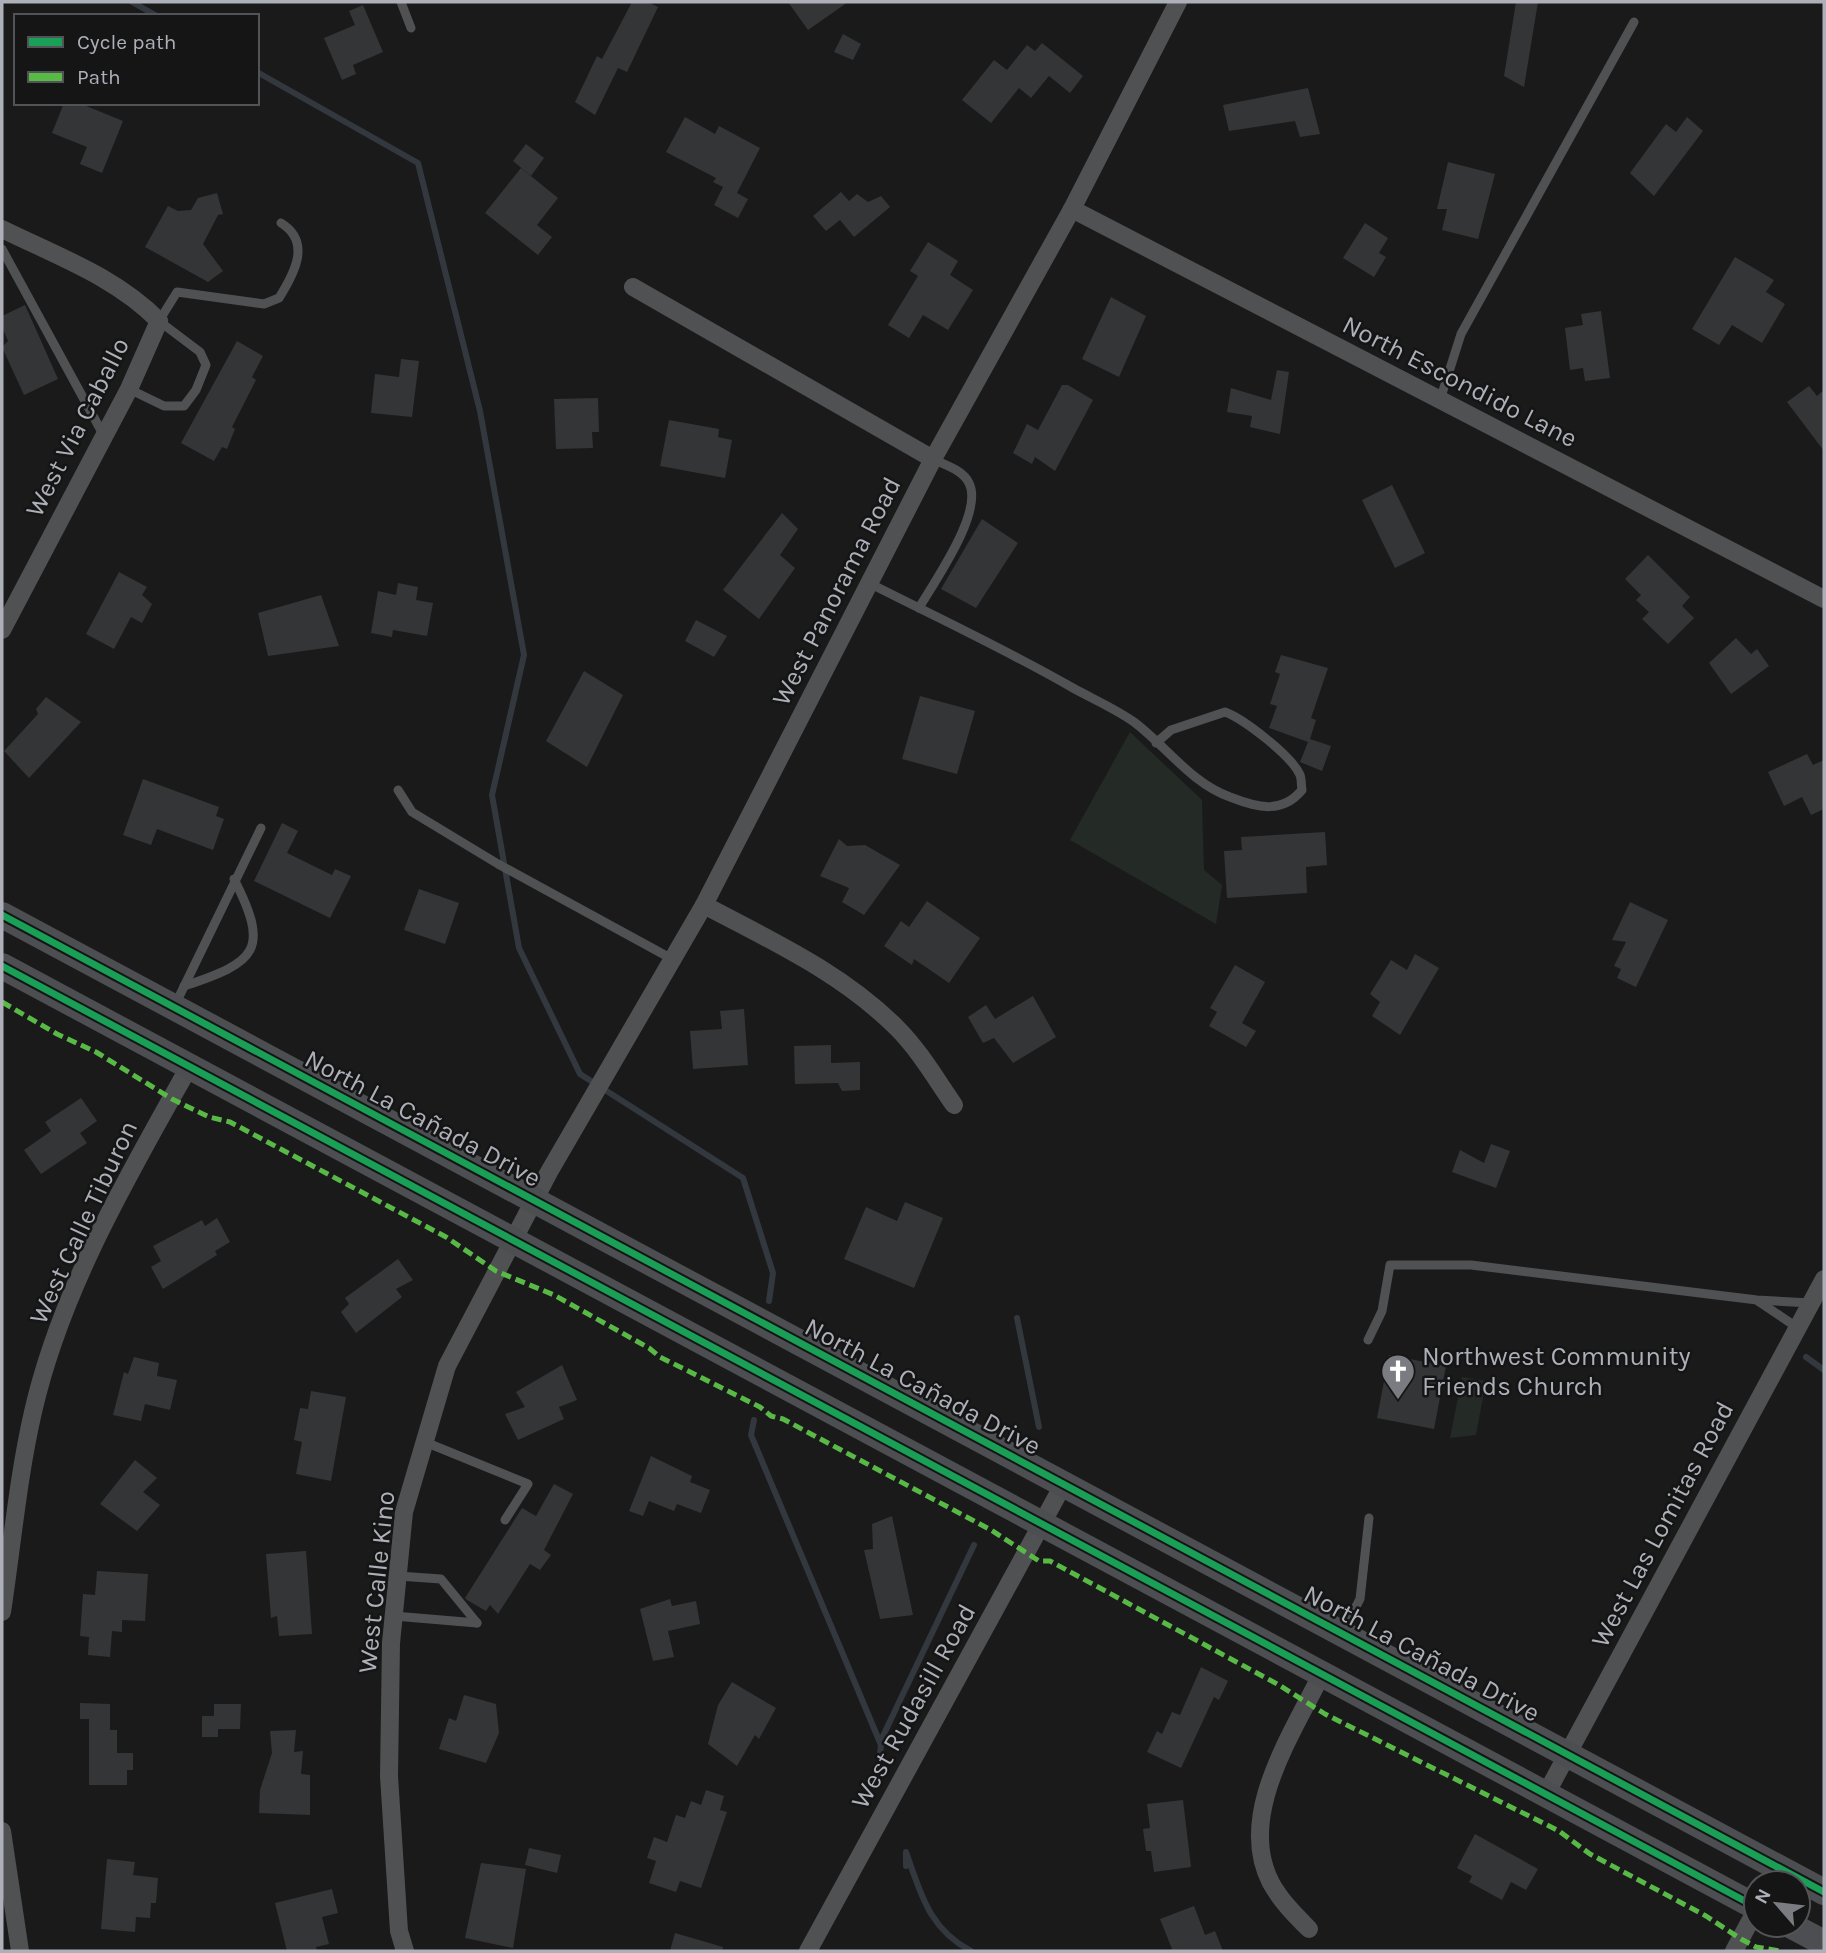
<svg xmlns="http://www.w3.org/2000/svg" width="1826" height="1953" font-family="Karla,sans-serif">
<rect width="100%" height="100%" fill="#1a1a1b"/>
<!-- green -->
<g fill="#242a25">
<path d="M1130 732 1202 800 1204 870 1222 885 1216 924 1070 840Z"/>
<path d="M1462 1377 1486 1381 1476 1435 1450 1438Z"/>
</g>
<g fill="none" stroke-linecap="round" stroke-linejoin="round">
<!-- stream -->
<g stroke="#33383f" stroke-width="6">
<path d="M132 2 157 16"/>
<path d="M257 72 418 163 480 411 524 655 492 795 519 948 580 1074 743 1178 773 1273 769 1301"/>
<path d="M1017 1318 1039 1427"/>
<path d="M1806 1357 1824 1370"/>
<path d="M754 1420 751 1435 881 1745"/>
<path d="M880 1753 882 1738 974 1545"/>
<path d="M906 1866V1852C921 1894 929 1929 971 1951"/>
</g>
</g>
<!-- building -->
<g fill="#343536">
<path d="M632 2H648L658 7 627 72 618 68 595 115 575 102 597 56 602 59Z"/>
<path d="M788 2H848L808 30Z"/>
<path d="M1516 2H1538L1524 87 1504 76Z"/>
<path d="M363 5 383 52 353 65 356 74 342 80 324 38 355 25 349 11Z"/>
<path d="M843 34 861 44 853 60 834 52Z"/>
<path d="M1042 43 1083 76 1070 93 1049 76 1031 98 1019 88 991 123 962 100 994 60 1007 70 1027 45 1035 51Z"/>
<path d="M1308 88 1320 134 1300 137 1295 121 1229 131 1223 105Z"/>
<path d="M64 103H79L123 121 102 173 80 164 87 147 52 133Z"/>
<path d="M685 117 715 134 719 126 760 148 737 193 748 199 738 218 714 205 723 187 713 182 716 178 666 152Z"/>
<path d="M1687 117 1703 131 1654 196 1630 173 1666 124 1676 132Z"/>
<path d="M526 144 544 158 531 176 513 161Z"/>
<path d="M1448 162 1495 174 1478 239 1442 230 1447 209H1437Z"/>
<path d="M521 168 558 198 537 225 552 237 538 255 485 213Z"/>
<path d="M841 192 849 201 857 194 868 202 881 196 890 207 854 237 840 220 826 231 813 216Z"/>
<path d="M217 193 223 214 218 215 203 244 223 271 208 282 145 247 168 206 178 211 191 210 198 198Z"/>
<path d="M1365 223 1388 238 1379 253 1386 257 1374 277 1343 258Z"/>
<path d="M928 242 958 261 950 275 973 290 948 330 923 315 909 338 888 325 918 276 910 271Z"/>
<path d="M1735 257 1774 280 1766 292 1785 304 1762 343 1732 325 1719 345 1692 329Z"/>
<path d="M1111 297 1146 316 1119 377 1082 359Z"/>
<path d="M25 305 58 379 24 395 2 347 8 341 2 327V316Z"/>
<path d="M1601 311 1610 378 1585 381 1583 368 1570 370 1565 328 1583 325 1581 314Z"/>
<path d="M237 341 263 356 252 377 256 380 232 427 235 429 227 449 222 447 214 461 181 443Z"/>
<path d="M401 359 419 361 412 417 371 413 375 374 399 377Z"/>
<path d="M1277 370 1289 372 1280 434 1250 427 1252 416 1227 412 1231 388 1271 400Z"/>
<path d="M1062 385H1068L1093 400 1055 471 1035 457 1032 464 1013 453 1027 424 1038 430Z"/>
<path d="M1809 386 1817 396 1824 390V451L1787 402Z"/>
<path d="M598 398 599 432H592L593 448 556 449 554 399Z"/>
<path d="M669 420 719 429 718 437 732 440 725 478 660 466Z"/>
<path d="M1392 485 1425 553 1395 568 1362 500Z"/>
<path d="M782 513 798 529 780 555 795 568 759 619 723 590Z"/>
<path d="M982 519 1018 543 976 608 941 589Z"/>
<path d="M1648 555 1690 597 1682 606 1694 618 1668 644 1642 619 1649 612 1636 600 1641 595 1625 579Z"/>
<path d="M119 572 147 587 142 595 152 604 142 623 131 617 114 649 86 634Z"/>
<path d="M398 583 418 587 416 600 433 603 427 636 393 630 392 637 371 633 378 591 396 595Z"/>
<path d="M321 595 339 646 268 656 258 613Z"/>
<path d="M696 620 727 636 714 657 685 641Z"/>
<path d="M1736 638 1751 654 1757 649 1769 666 1731 694 1709 663Z"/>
<path d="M1281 655 1328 668 1311 718 1316 720 1310 739 1331 746 1322 771 1300 762 1308 742 1269 728 1277 706 1270 704 1280 674 1275 672Z"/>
<path d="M584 671 623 695 587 767 546 741Z"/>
<path d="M920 696 975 711 957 774 902 759Z"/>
<path d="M46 697 81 722 29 778 4 751 38 714 36 709Z"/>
<path d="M1807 754 1813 765 1824 760V809L1811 815 1802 797 1784 806 1768 772Z"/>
<path d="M143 779 219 807 216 816 224 819 213 850 157 829 151 845 123 835Z"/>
<path d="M282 823 298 831 287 853 332 875 335 869 351 876 330 918 254 881Z"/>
<path d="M1325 832 1327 865 1306 867 1307 893 1227 898 1224 851 1242 850 1241 837Z"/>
<path d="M839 839 847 846 865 845 900 865 864 915 842 902 849 888 820 876Z"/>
<path d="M419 889 459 903 445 944 404 930Z"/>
<path d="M927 901 980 938 949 983 914 959 912 965 884 946 901 921 909 927Z"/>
<path d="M1630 902 1668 920 1636 987 1617 978 1621 969 1614 966 1626 942 1612 940Z"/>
<path d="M1415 954 1439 968 1400 1035 1372 1016 1380 1002 1370 994 1391 960 1407 970Z"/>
<path d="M1235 965 1265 982 1242 1023 1256 1031 1246 1047 1209 1026 1217 1012 1210 1008Z"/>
<path d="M1033 996 1056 1037 1013 1063 994 1038 983 1043 968 1017 986 1005 995 1019Z"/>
<path d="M744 1009 748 1065 693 1069 690 1031 722 1029 720 1011Z"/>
<path d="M831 1045V1063L860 1062V1090L842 1091 838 1083 795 1084 794 1046Z"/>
<path d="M81 1098 97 1121 80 1133 87 1143 41 1174 24 1150 51 1131 45 1122Z"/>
<path d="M1491 1144 1510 1151 1496 1188 1452 1172 1460 1150 1484 1163Z"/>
<path d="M905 1202 943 1218 914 1288 844 1259 866 1207 897 1221Z"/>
<path d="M217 1218 230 1242 215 1251 217 1255 163 1289 151 1267 161 1261 153 1246 202 1220 205 1226Z"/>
<path d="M398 1259 413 1280 396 1289 402 1297 356 1333 341 1312 349 1304 345 1298Z"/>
<path d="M1389 1355 1446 1366 1434 1429 1377 1418Z"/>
<path d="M134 1357 159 1363 157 1376 177 1380 170 1410 145 1404 141 1421 113 1415 124 1372 128 1374Z"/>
<path d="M562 1365 577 1400 559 1407 564 1419 518 1440 505 1414 525 1407 516 1392Z"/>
<path d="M311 1391 346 1397 331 1481 296 1474 302 1442 294 1440 300 1408 308 1409Z"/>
<path d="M651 1456 692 1476 690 1482 710 1490 701 1513 677 1504 674 1511 649 1501 643 1516 629 1511Z"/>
<path d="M135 1460 157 1478 143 1492 160 1505 137 1531 100 1504Z"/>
<path d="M554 1484 573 1494 544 1550 551 1555 540 1570 530 1564 498 1614 490 1605 486 1611 467 1600 465 1598 522 1508 536 1516Z"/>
<path d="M892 1516 913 1615 880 1619 864 1550 873 1549 872 1524Z"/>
<path d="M306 1551 312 1634 279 1636 277 1616 271 1618 266 1554Z"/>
<path d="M97 1571 148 1574 145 1621 122 1620V1632L112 1631 110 1657 88 1655 89 1637 80 1636 83 1594 95 1595Z"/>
<path d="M670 1599 672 1606 696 1601 700 1624 668 1631 674 1657 653 1661 640 1609Z"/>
<path d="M1201 1667 1228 1681 1219 1700 1214 1697 1181 1768 1147 1752 1157 1731 1162 1734 1172 1712 1180 1715Z"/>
<path d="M732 1682 776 1708 759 1739 755 1735 737 1766 708 1744 718 1705Z"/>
<path d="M464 1695 496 1704 499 1733 486 1763 439 1749 449 1718 456 1721Z"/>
<path d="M80 1703 110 1704V1730H117V1753H133V1770H127V1785H89V1719H80Z"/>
<path d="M214 1704H241L240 1729H218V1737H202V1716H214Z"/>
<path d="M296 1730 294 1752 303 1751 301 1774 310 1775V1815L259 1813 260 1790 272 1753 270 1731Z"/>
<path d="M706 1790 724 1796 720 1810 727 1812 701 1888 680 1881 676 1892 649 1883 656 1861 647 1858 654 1837 667 1842 676 1815 685 1818 691 1801 701 1805Z"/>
<path d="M1183 1800 1191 1867 1154 1872 1151 1851H1146L1143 1829 1150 1828 1147 1804Z"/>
<path d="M1475 1834 1538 1869 1526 1890 1511 1882 1502 1900 1469 1882 1472 1876 1457 1868Z"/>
<path d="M529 1848 561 1855 557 1873 525 1865Z"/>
<path d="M107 1859 135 1862 133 1875 158 1878 156 1903H151L150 1918 136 1917 135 1932 101 1929Z"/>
<path d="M481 1863 526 1869 513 1948 465 1938Z"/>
<path d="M332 1889 338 1913 322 1917 329 1944 316 1947 317 1951H287L275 1903Z"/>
<path d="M1194 1906 1205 1935 1215 1931 1223 1951H1166L1172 1949 1160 1919Z"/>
<path d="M675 1933 723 1947 722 1951H670Z"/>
</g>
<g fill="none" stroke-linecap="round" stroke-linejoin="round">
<!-- service -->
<g stroke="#505153" stroke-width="9">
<path d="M401 2 411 28"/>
<path d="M2 249 104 436"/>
<path d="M129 389 164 406H184L196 390 206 365 200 352 159 321 177 292 264 304 279 298C294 274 312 242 281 223"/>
<path d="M1440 400 1461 334 1634 22"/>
<path d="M869 583C938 618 1007 650 1073 688 1093 699 1116 709 1134 722 1166 746 1191 783 1230 797 1258 808 1282 814 1302 790 1301 785 1302 777 1299 773 1290 755 1244 719 1225 712L1171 730 1156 743"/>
<path d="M919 608C934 582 984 512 969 483 963 470 945 465 933 459"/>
<path d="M398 790 412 812 498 864 672 959"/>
<path d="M184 986C257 962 270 950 234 879"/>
<path d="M176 1003 261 828"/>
<path d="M1758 1301 1798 1328"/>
<path d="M1368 1340 1382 1311 1390 1265H1471L1757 1300 1811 1303"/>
<path d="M425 1442 528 1484 505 1520"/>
<path d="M398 1576 441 1579 477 1623"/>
<path d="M394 1616 477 1623"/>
<path d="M1343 1631 1360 1599 1369 1518"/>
</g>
<!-- minor -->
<g stroke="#505153" stroke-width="18">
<path d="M1072 209 1824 599"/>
<path d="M2 229C57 256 116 277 159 321L129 389 2 630"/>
<path d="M633 287 933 459"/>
<path d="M704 905C772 941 842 973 897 1028 919 1050 936 1079 954 1105"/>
<path d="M2 1612C12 1546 18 1477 33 1412 61 1289 128 1176 189 1067"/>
<path d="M1546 1794 1824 1279"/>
<path d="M2 1831 20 1951"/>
<path d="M1309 1929C1295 1915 1281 1901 1271 1883 1236 1816 1292 1735 1321 1675"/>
<path d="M405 1951 399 1931 389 1776 391 1643 404 1512 447 1366 549 1172 704 905 933 459 1072 209 1178 2"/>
<path d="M808 1951 1063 1485"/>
<path d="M1734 1951 1756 1910"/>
</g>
<!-- primary -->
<g stroke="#4d4e51" stroke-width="26">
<path d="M2 915 1824 1892"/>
<path d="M2 966 1756 1907"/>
<path d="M1790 1925 1824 1943"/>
</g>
<!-- quiet -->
<path stroke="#58b947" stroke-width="5" stroke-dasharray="10 5" stroke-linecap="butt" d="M2 1002 57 1034 96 1052 172 1099 209 1117 230 1122 446 1237 496 1271 554 1295 649 1348 660 1357 760 1407 771 1416 783 1419 991 1530 1039 1561H1050L1279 1685 1325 1714 1559 1831 1590 1854 1706 1916 1741 1939 1756 1947 1780 1951"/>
<!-- cycleway casing -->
<g stroke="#151516" stroke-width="11">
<g id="cycleway">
<path d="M2 915 1824 1892"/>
<path d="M2 966 1756 1907"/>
</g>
</g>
<!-- cycleway -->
<use href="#cycleway" stroke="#1a9f57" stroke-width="7"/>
</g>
<!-- icons -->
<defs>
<g id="church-pin" transform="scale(1.75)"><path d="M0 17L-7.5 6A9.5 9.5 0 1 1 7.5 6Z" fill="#7a7c82" stroke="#151516"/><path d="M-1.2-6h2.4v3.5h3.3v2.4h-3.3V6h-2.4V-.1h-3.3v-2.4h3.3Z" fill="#fff"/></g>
</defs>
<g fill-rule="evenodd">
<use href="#church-pin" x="1398" y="1371"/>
</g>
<g text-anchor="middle" stroke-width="5" stroke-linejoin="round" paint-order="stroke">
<!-- street labels -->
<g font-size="26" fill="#aeb0b9" stroke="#151516">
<text transform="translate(1460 381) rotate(27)" y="9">North Escondido Lane</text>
<text transform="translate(77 427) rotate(-63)" y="9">West Via Caballo</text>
<text transform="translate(836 591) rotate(-63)" y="9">West Panorama Road</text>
<text transform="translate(423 1118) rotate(28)" y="9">North La Cañada Drive</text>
<text transform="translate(83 1222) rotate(-65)" y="9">West Calle Tiburon</text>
<text transform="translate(923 1386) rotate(28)" y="9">North La Cañada Drive</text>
<text transform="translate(1662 1524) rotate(-62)" y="9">West Las Lomitas Road</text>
<text transform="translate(376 1582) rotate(-84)" y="9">West Calle Kino</text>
<text transform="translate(1422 1653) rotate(28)" y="9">North La Cañada Drive</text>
<text transform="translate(913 1706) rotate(-61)" y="9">West Rudasill Road</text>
</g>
<!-- poi labels -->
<g font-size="26" fill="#aeb0b9" stroke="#151516" text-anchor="start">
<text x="1422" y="1365">Northwest Community<tspan x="1422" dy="30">Friends Church</tspan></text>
</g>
</g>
<!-- border -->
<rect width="1826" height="1953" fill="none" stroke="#aeb0b9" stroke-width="7"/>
<!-- legend -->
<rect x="14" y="14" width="245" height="91" fill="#151516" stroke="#525357" stroke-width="2"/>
<rect x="28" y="37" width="35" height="10" fill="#1a9f57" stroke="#525357" stroke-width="2"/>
<text x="77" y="49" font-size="21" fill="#aeb0b9">Cycle path</text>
<rect x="28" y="72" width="35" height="10" fill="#58b947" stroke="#525357" stroke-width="2"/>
<text x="77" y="84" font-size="21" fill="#aeb0b9">Path</text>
<!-- north arrow -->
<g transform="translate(1777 1904) rotate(298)"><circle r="33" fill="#151516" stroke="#525357" stroke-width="2"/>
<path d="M0-5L12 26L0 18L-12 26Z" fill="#7a7c82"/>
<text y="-10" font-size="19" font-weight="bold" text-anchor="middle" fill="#aeb0b9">N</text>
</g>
</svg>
